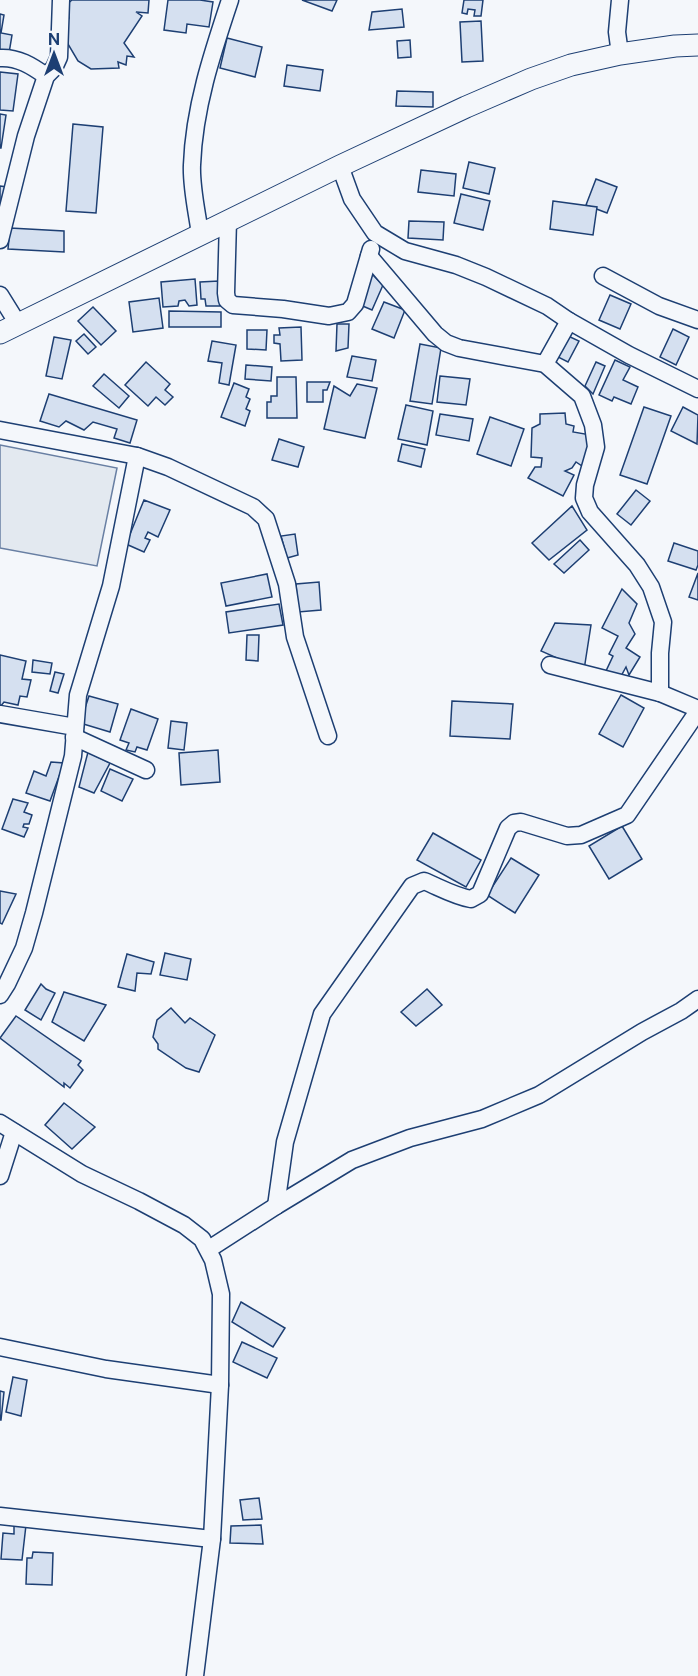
<svg xmlns="http://www.w3.org/2000/svg" width="698" height="1676" font-family="'Public Sans',sans-serif">
<rect width="100%" height="100%" fill="#f4f7fb"/>
<!-- green -->
<path fill="#e3e9f0" stroke="#687fa3" stroke-width="1.5" d="M0 445 117 468 97 566 0 548Z"/>
<!-- building -->
<g fill="#d5e0f0" stroke="#1d3f73" stroke-width="1.5">
<path d="M72 0H149L148 13 136 12 142 16 124 43 134 57 127 56 126 65 118 62 119 68 91 69 78 61 62 34 69 18 66 5Z"/>
<path d="M168 0H200L213 2 209 27 187 24 186 33 164 30Z"/>
<path d="M302 0H337L332 11Z"/>
<path d="M464 0H483L481 16H474L475 10 468 9 467 14 462 13Z"/>
<path d="M402 9 404 27 369 30 372 12Z"/>
<path d="M0 14 4 15 1 33 12 35 9 53 0 51Z"/>
<path d="M481 21 483 61 462 62 460 22Z"/>
<path d="M227 38 262 47 255 77 220 68Z"/>
<path d="M410 40 411 57 398 58 397 41Z"/>
<path d="M287 65 323 70 320 91 284 86Z"/>
<path d="M0 72 18 74 13 111 0 110Z"/>
<path d="M397 91 433 92V107L396 106Z"/>
<path d="M0 114 6 115 1 148H0Z"/>
<path d="M73 124 103 127 96 213 66 211Z"/>
<path d="M469 162 495 168 489 194 463 188Z"/>
<path d="M421 170 456 174 454 196 418 192Z"/>
<path d="M596 179 617 187 607 213 586 205Z"/>
<path d="M0 186 7 187 6 202 0 201Z"/>
<path d="M461 194 490 201 483 230 454 223Z"/>
<path d="M553 201 597 207 593 235 550 229Z"/>
<path d="M409 221 444 222 443 240 408 238Z"/>
<path d="M10 228 64 231V252L8 249Z"/>
<path d="M372 274 383 285 372 310 358 304Z"/>
<path d="M195 279 197 305 189 306 185 300 179 301 178 306 163 307 161 282Z"/>
<path d="M219 281 220 306H206L205 299H201L200 282Z"/>
<path d="M610 295 631 304 620 329 599 320Z"/>
<path d="M159 298 163 328 133 332 129 302Z"/>
<path d="M384 302 405 310 394 338 372 329Z"/>
<path d="M93 307 116 331 101 345 78 321Z"/>
<path d="M169 311 221 312V327H169Z"/>
<path d="M337 324H349L348 348 336 351Z"/>
<path d="M301 327 302 360 281 361 280 344 274 343V335H280L279 328Z"/>
<path d="M673 329 689 337 676 365 660 357Z"/>
<path d="M247 330H267L266 350 247 349Z"/>
<path d="M84 334 96 347 88 354 76 341Z"/>
<path d="M566 335 579 341 568 362 556 356Z"/>
<path d="M54 337 71 340 62 379 46 376Z"/>
<path d="M212 341 236 345 229 385 219 383 222 363 208 361Z"/>
<path d="M420 344 441 348 432 404 410 401Z"/>
<path d="M352 356 376 360 372 381 347 377Z"/>
<path d="M615 360 630 367 623 380 638 387 631 404 614 397 612 401 599 395Z"/>
<path d="M146 362 170 384 165 390 173 397 165 405 156 397 148 406 125 385Z"/>
<path d="M596 362 605 366 593 394 585 386Z"/>
<path d="M246 365 272 367 271 381 245 379Z"/>
<path d="M104 374 129 396 119 408 93 386Z"/>
<path d="M440 376 470 379 466 405 437 402Z"/>
<path d="M277 377H296L297 418H267V402H271V396H277Z"/>
<path d="M307 382H330L327 390H323V402H307Z"/>
<path d="M234 383 249 389 246 397 250 399 246 409 250 411 245 426 221 417Z"/>
<path d="M357 384 377 388 365 438 324 429 334 386 350 396Z"/>
<path d="M49 394 137 420 130 443 114 438 117 429 93 422 84 430 66 421 59 427 40 421Z"/>
<path d="M406 405 433 411 427 445 398 439Z"/>
<path d="M644 407 671 416 647 484 620 475Z"/>
<path d="M683 407 698 415 697 444 671 431Z"/>
<path d="M565 413 566 424 574 426 573 432 591 435 585 468 576 462 572 468 565 471 574 475 563 496 528 478 535 467H541L542 458 531 457 532 428 540 424V414Z"/>
<path d="M440 414 473 419 469 441 436 435Z"/>
<path d="M490 417 524 429 511 466 477 454Z"/>
<path d="M279 439 304 447 298 467 272 460Z"/>
<path d="M402 444 425 449 421 467 398 461Z"/>
<path d="M636 490 650 501 631 525 617 514Z"/>
<path d="M144 500 170 510 158 537 148 532 145 538 150 540 144 552 126 544Z"/>
<path d="M572 506 587 530 549 560 532 543Z"/>
<path d="M295 534 298 555 287 558 281 536Z"/>
<path d="M580 540 589 550 564 573 554 564Z"/>
<path d="M674 543 698 551V565L696 570 668 561Z"/>
<path d="M698 573V600L689 597Z"/>
<path d="M267 574 272 597 226 606 221 583Z"/>
<path d="M319 582 321 610 298 612 296 584Z"/>
<path d="M622 589 637 604 629 623 635 634 626 648 640 657 629 675 626 667 620 678 606 671 613 656 609 654 618 636 602 628Z"/>
<path d="M279 604 283 625 229 633 226 612Z"/>
<path d="M555 623 591 625 584 670 541 651Z"/>
<path d="M247 635H259L258 661 246 660Z"/>
<path d="M0 655 26 661 22 679 31 680 27 697 20 696 18 705 4 702 0 707Z"/>
<path d="M33 660 52 663 50 674 32 672Z"/>
<path d="M55 672 64 674 58 693 50 691Z"/>
<path d="M621 695 644 708 623 747 599 734Z"/>
<path d="M89 696 118 704 110 732 80 723Z"/>
<path d="M452 701 513 704 510 739 450 736Z"/>
<path d="M131 709 158 719 147 750 137 747 135 752 126 750 129 743 120 740Z"/>
<path d="M171 721 187 723 184 750 168 748Z"/>
<path d="M218 750 220 782 181 785 179 753Z"/>
<path d="M88 752 110 763 94 793 79 787Z"/>
<path d="M51 762 64 763 50 801 26 793 34 771 46 776Z"/>
<path d="M110 769 133 779 122 801 101 791Z"/>
<path d="M13 799 28 803 24 812 32 815 29 824H24L23 827 28 828 24 837 2 829Z"/>
<path d="M622 826 642 859 609 879 589 846Z"/>
<path d="M433 833 481 860 466 887 417 860Z"/>
<path d="M511 858 539 875 515 913 487 895Z"/>
<path d="M0 891 16 894 2 924 0 923Z"/>
<path d="M165 953 191 959 187 980 160 975Z"/>
<path d="M127 954 154 962 151 974 137 973 135 991 118 987Z"/>
<path d="M41 984 46 989 55 993 41 1020 25 1010Z"/>
<path d="M427 989 442 1005 416 1026 401 1012Z"/>
<path d="M64 992 106 1005 84 1041 52 1022Z"/>
<path d="M171 1008 185 1023 190 1018 215 1035 199 1072 186 1068 158 1049V1044L153 1037 157 1020Z"/>
<path d="M16 1016 81 1061 78 1065 83 1070 70 1088 64 1083V1087L0 1038Z"/>
<path d="M64 1103 95 1127 72 1149 45 1125Z"/>
<path d="M241 1302 285 1328 273 1347 232 1322Z"/>
<path d="M242 1342 277 1358 267 1378 233 1362Z"/>
<path d="M13 1377 27 1380 21 1416 6 1412Z"/>
<path d="M0 1391 4 1392 1 1420H0Z"/>
<path d="M259 1498 262 1519 243 1520 240 1500Z"/>
<path d="M14 1525H26L22 1560 1 1559 3 1533 14 1534Z"/>
<path d="M261 1525 263 1544 230 1543 231 1526Z"/>
<path d="M33 1552 53 1553 52 1585 26 1584 27 1558H32Z"/>
</g>
<g fill="none" stroke-linecap="round" stroke-linejoin="round">
<!-- minor casing -->
<g stroke="#1d3f73" stroke-width="19">
<g id="minor">
<path d="M620 54 617 32 620 0"/>
<path d="M0 58C18 57 32 66 46 76"/>
<path d="M340 166 352 199 375 233 405 251 456 265 486 277 547 306 569 321 629 355 698 389"/>
<path d="M228 220 226 293 227 300 233 305 283 309 329 316 348 312 355 304 371 249"/>
<path d="M200 234C197 212 191 187 192 165 194 108 212 54 230 0"/>
<path d="M0 240 26 136 46 76 54 68 59 57 61 0"/>
<path d="M369 256 435 334 446 343 459 348 545 364 582 396 593 425 596 447 585 485 584 498 590 512 637 565 651 587 663 622 660 653V693"/>
<path d="M603 276 659 306 698 320"/>
<path d="M0 295 18 324"/>
<path d="M545 364 569 321"/>
<path d="M0 430 137 456 168 467 253 507 266 519 287 584 295 637 328 736"/>
<path d="M550 665 660 693 698 709"/>
<path d="M0 714 75 727"/>
<path d="M74 737 146 770"/>
<path d="M0 995 7 984 24 948 34 913 73 756 78 695 111 586 137 456"/>
<path d="M0 1123 82 1174 139 1201 184 1225 202 1239 213 1260 221 1294 220 1385 212 1539 195 1676"/>
<path d="M0 1176 14 1132"/>
<path d="M276 1206 285 1142 322 1014 412 886 424 881C439 887 454 896 471 899L480 894 508 828 514 823 521 822 567 836 581 835 627 815 698 711"/>
<path d="M209 1249 276 1206 352 1160 410 1138 482 1119 539 1095 642 1032 681 1011 698 999"/>
<path d="M0 1347 106 1369 220 1385"/>
<path d="M0 1516 212 1539"/>
</g>
</g>
<!-- major casing -->
<g stroke="#1d3f73" stroke-width="23">
<path id="major" d="M0 333 340 166 466 107 531 79 571 65 620 54 675 46 698 45"/>
</g>
<!-- minor -->
<use href="#minor" stroke="#f4f7fb" stroke-width="16"/>
<!-- major -->
<use href="#major" stroke="#f4f7fb" stroke-width="21"/>
</g>
<!-- north arrow -->
<g transform="translate(54 54)" stroke="#f4f7fb" stroke-width="4.5" paint-order="stroke">
<path d="M0-4.5L10 22L0 15L-10 22Z" fill="#1d3f73"/>
<text y="-9" font-size="16" font-weight="bold" text-anchor="middle" fill="#1d3f73">N</text>
</g>
</svg>
